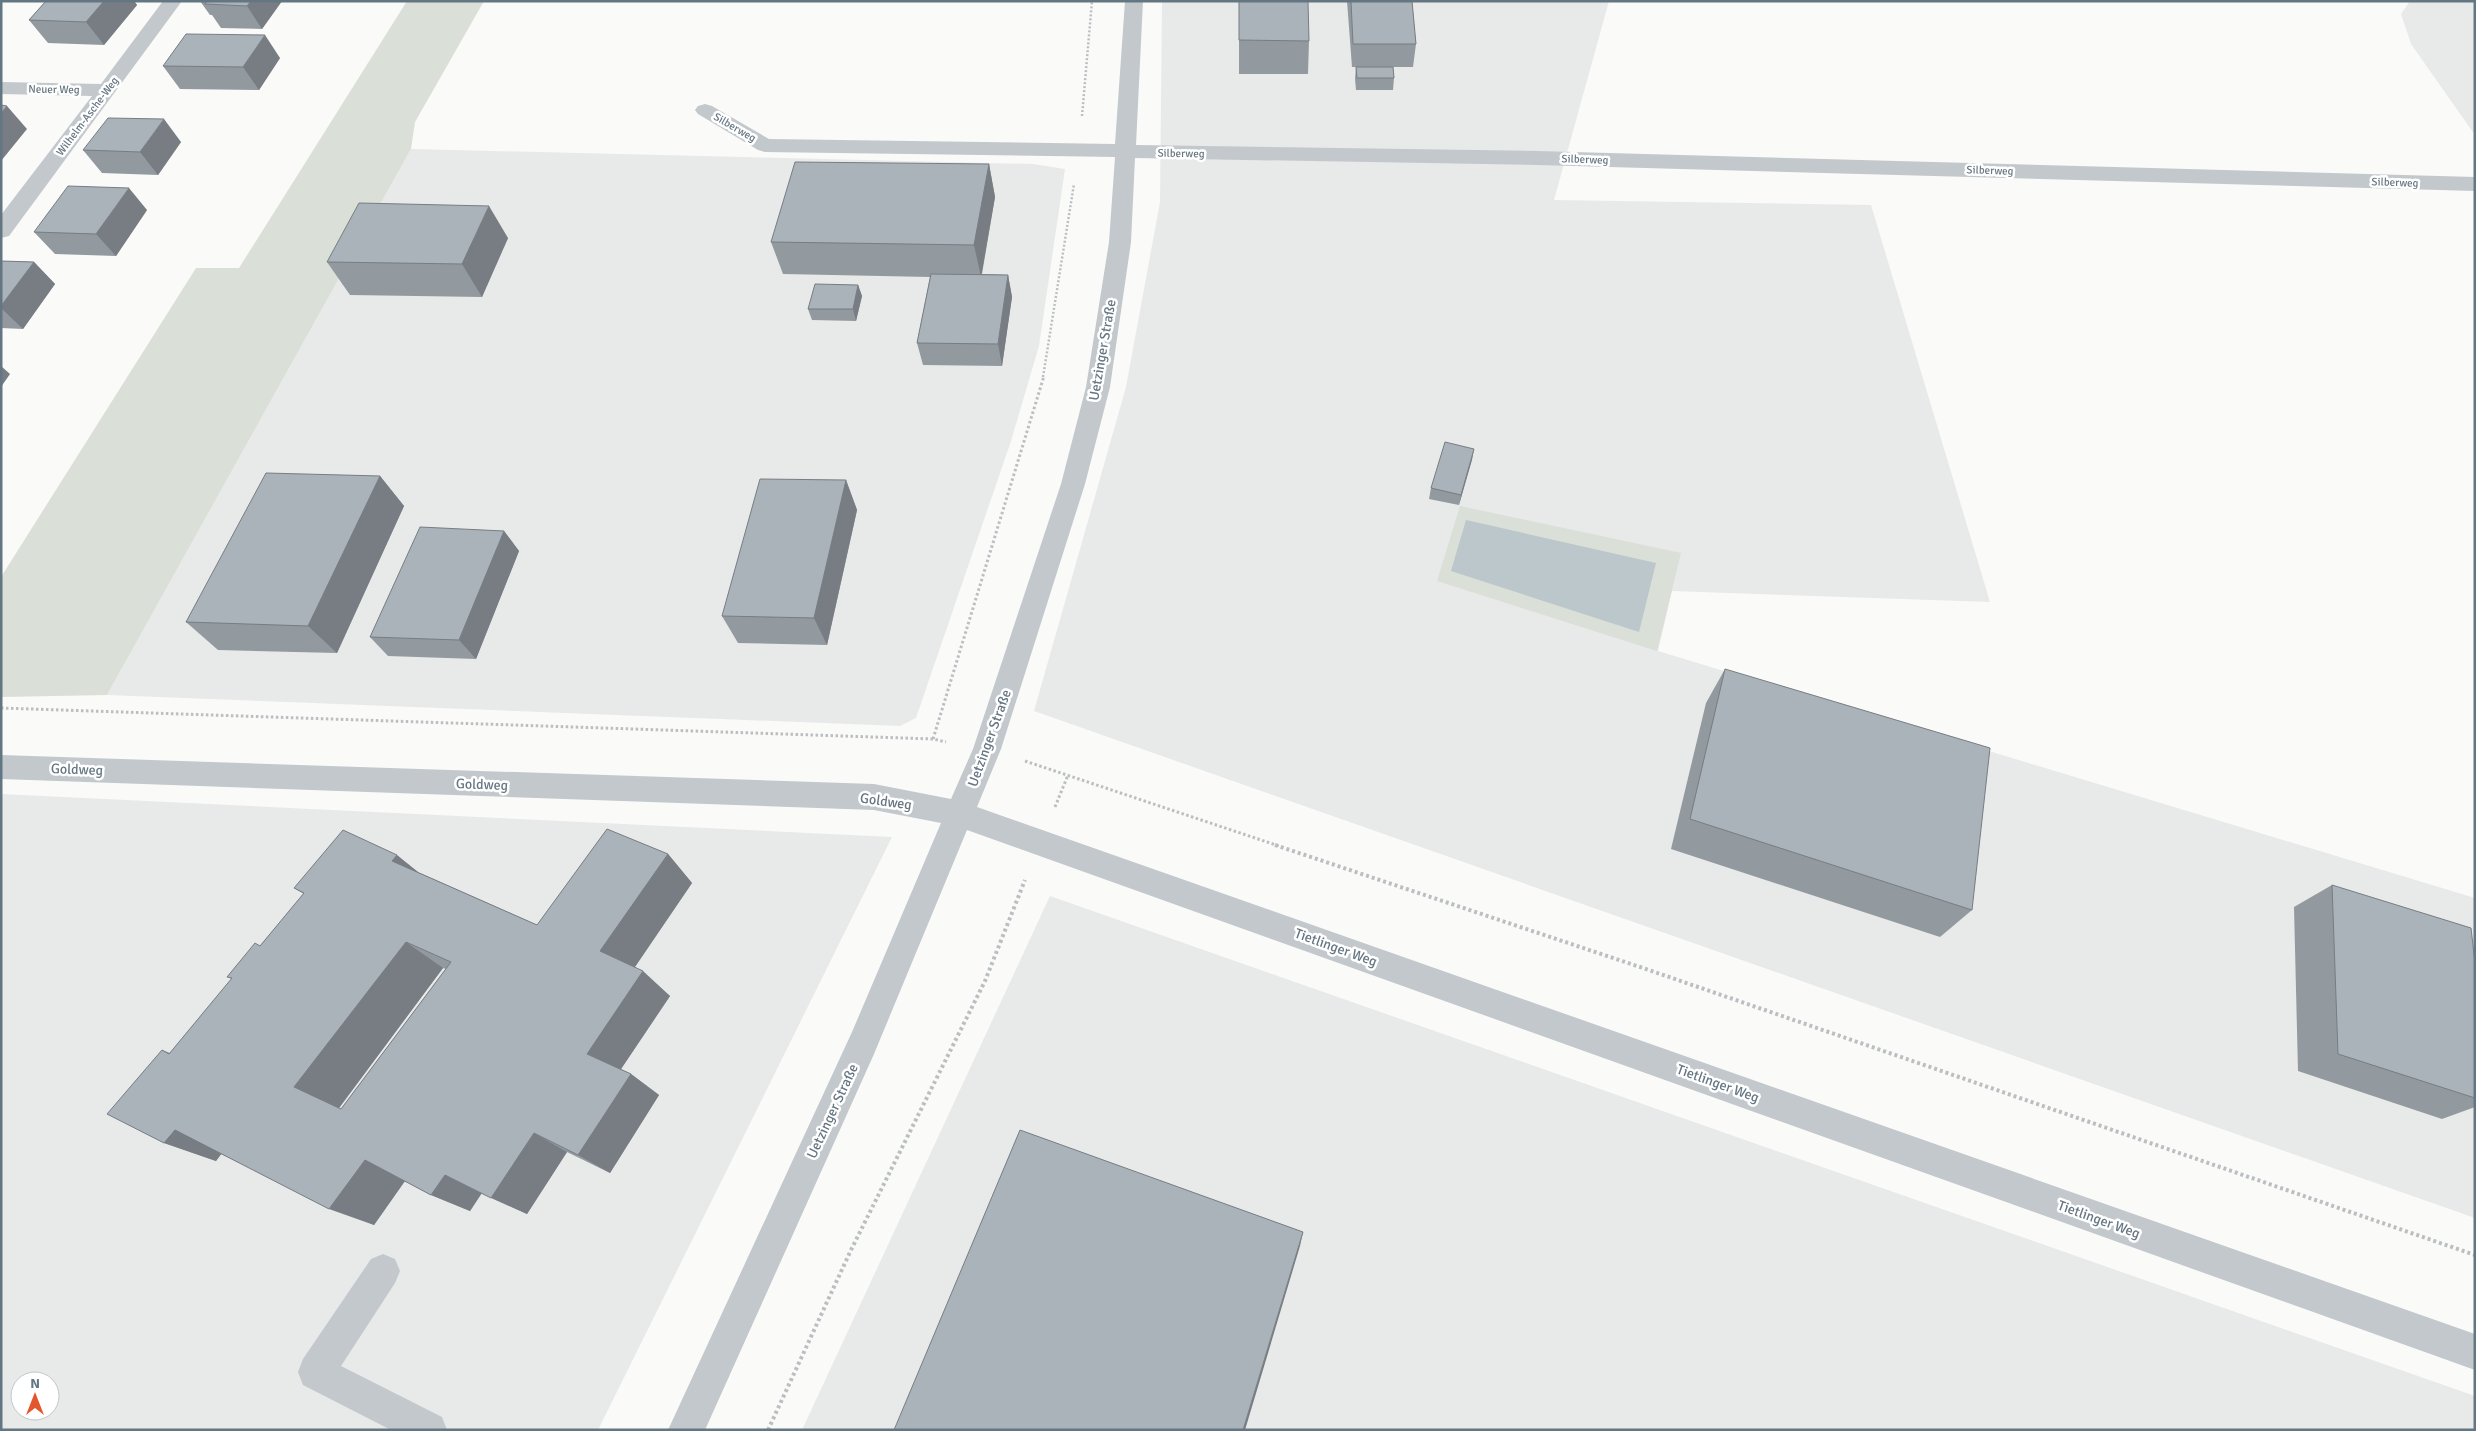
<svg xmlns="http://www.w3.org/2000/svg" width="2476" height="1431" font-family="Signika,sans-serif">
<rect width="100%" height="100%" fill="#fafaf8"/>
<!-- built -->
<g fill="#e8e9e9" fill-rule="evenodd">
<path d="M1162 1H1609L1554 200 1871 205 1990 602 1672 591 1658 651 2475 898V1218L1034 711 1126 387 1160 202Z"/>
<path d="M2410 1H2475V135L2411 44 2401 14Z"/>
<path d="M411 149 1033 164 1065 169 1039 346 1011 441 916 718 900 726 107 695Z"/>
<path d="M1 794 892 837 598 1430H1ZM20 1381H50V1411H20Z"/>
<path d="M1050 896 2475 1396V1430H802Z"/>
</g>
<!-- green -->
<g fill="#dadfd7">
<path d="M407 1H484L415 122 411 149 107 695 1 697V577L196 268H239Z"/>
<path d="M1460 506 1681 553 1657 651 1437 581Z"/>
</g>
<!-- water -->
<path fill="#bbc7cb" d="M1466 520 1656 563 1639 632 1451 571Z"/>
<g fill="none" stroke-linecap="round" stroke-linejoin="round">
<!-- path-far2 -->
<g stroke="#bbbfc2" stroke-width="2.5" stroke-dasharray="2 2" stroke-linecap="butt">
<path d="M1082 116 1092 1"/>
<path d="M1043 377 1074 184"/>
</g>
<!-- path-far1 -->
<g stroke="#bbbfc2" stroke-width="3" stroke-dasharray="2.5 2.5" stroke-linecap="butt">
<path d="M1 708 933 739 946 742"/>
<path d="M933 739 1044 376"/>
<path d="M1025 761 1279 846"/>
<path d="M1055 807 1068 775"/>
</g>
<!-- path -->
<g stroke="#bbbfc2" stroke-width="4" stroke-dasharray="3 3" stroke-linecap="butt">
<path d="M1275 845 1643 968 2475 1255"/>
<path d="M768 1430 851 1250 985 981 1025 880"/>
</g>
<!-- minor -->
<g fill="#c3c8cc" fill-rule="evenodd">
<path d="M163 1H182L9 236 1 238V215L92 96 1 94V82L101 84Z"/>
<path d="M1125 1H1143L1136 145 1537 151 2475 177V191L1537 165 1135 158 1131 242 1110 387 1085 484 1001 749 977 807 2475 1334V1370L967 830 874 1054 705 1430H668L852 1032 941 823 874 810 1 779V755L874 784 951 799 973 749 1061 484 1086 387 1109 242 1115 157 765 152 758 150 698 114 695 110 698 106 705 104 712 106 769 139 1115 144Z"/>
<path d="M383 1254 395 1259 400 1271 395 1283 341 1366 442 1417 447 1430H391L303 1385 298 1372 303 1359 371 1259Z"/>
</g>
</g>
<!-- wall -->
<g fill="#929a9f" fill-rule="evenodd">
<path d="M46 1H134L137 5 104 45 48 43 29 20Z"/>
<path d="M200 1H282L262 29 221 28 212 15H210Z"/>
<path d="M1239 1 1309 41 1308 74H1239Z"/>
<path d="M1347 1H1412L1416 44 1413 67H1393L1394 78 1393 90H1356L1355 79 1356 67H1352Z"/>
<path d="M280 58 259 90 180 89 163 66Z"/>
<path d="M181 142 158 175 102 173 83 150Z"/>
<path d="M989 164 995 197 982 274 1008 275 1012 297 1002 366 923 365 917 343 930 277 783 274 771 242Z"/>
<path d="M147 210 116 256 55 254 34 232Z"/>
<path d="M508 238 482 297 350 295 327 262Z"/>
<path d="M1 261 34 262 55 284 23 329 1 328Z"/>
<path d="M858 285 862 296 856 321 812 320 808 309Z"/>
<path d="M1474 449 1459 505 1429 499 1431 488Z"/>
<path d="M380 476 404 506 337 653 218 650 186 622Z"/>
<path d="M846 480 857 510 827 645 738 643 722 616Z"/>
<path d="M504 531 519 551 476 659 388 656 370 637Z"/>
<path d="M1725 669 1972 910 1940 937 1671 849 1706 703Z"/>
<path d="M668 854 692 883 635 967 670 996 621 1069 631 1074 659 1095 610 1173 567 1152 527 1214 482 1193 470 1211 431 1195 405 1181 374 1225 221 1154 216 1161 164 1143 162 1050 170 1053 232 979 227 977 260 946 304 894 294 888 420 873 537 925ZM443 968 446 969 341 1109 339 1108Z"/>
<path d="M2332 885 2475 963V1107L2442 1119 2298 1071 2294 907Z"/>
</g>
<!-- shaded-wall -->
<g fill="#777d82">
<path d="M104 1H134L137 5 104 45 86 22Z"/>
<path d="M251 1H282L262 29 247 6Z"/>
<path d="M265 35 280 58 259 90 243 67Z"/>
<path d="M7 106 27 129 1 161V113Z"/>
<path d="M164 119 181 142 158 175 140 152Z"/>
<path d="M989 164 995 197 981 277 974 245Z"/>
<path d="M129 188 147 210 116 256 96 234Z"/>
<path d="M489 206 508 238 482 297 462 264Z"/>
<path d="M34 262 55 284 23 329 1 308V306Z"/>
<path d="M1008 275 1012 297 1002 366 998 344Z"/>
<path d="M858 285 862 296 856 321 853 309Z"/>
<path d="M1 366 10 374 1 387Z"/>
<path d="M1474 449 1472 460 1459 505 1461 495Z"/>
<path d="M380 476 404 506 337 653 308 626Z"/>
<path d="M846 480 857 510 827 645 814 618Z"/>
<path d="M504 531 519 551 476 659 459 640Z"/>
<path d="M668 854 692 883 628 977 600 951Z"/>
<path d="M397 855 433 884 392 861Z"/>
<path d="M406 942 443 968 339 1108 294 1087Z"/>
<path d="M643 971 670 996 617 1075 587 1054Z"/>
<path d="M631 1074 659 1095 610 1173 578 1155Z"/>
<path d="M175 1130 225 1149 216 1161 164 1143Z"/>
<path d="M534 1133 567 1152 527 1214 491 1198Z"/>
<path d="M365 1160 407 1178 374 1225 329 1209Z"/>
<path d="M445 1175 483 1191 470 1211 431 1195Z"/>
<path d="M1303 1232 1300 1246 1245 1430H1243Z"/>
</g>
<!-- building -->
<g fill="#aab3b9" stroke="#777d82" fill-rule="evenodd">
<path d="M46 1H104L86 22 29 20Z"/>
<path d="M207 1H251L247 6 205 4Z"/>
<path d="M1239 1H1308L1309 41 1239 40Z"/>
<path d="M1351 1H1412L1416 44H1353Z"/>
<path d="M186 34 265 35 243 67 163 66Z"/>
<path d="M1356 67H1393L1394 78H1357Z"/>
<path d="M1 105 7 106 1 113Z"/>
<path d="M108 118 164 119 140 152 83 150Z"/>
<path d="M795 162 989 164 974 245 771 242Z"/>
<path d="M68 186 129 188 96 234 34 232Z"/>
<path d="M359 203 489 206 462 264 327 262Z"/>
<path d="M1 261 34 262 1 306Z"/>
<path d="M931 274 1008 275 998 344 917 343Z"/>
<path d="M815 284 858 285 853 309H808Z"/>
<path d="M1445 442 1474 449 1461 495 1431 488Z"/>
<path d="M266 473 380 476 308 626 186 622Z"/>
<path d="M760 479 846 480 814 618 722 616Z"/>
<path d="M420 527 504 531 459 640 370 637Z"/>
<path d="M1725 669 1990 748 1972 910 1690 819Z"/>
<path d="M607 829 668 854 600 951 643 971 587 1054 631 1074 578 1155 534 1133 491 1198 445 1175 431 1195 365 1160 329 1209 175 1130 164 1143 107 1114 162 1050 169 1054 232 978 227 977 255 943 260 946 304 893 294 888 343 830 397 855 392 861 537 925ZM406 942 451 962 341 1109 294 1087Z"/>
<path d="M2332 885 2471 928 2475 963V1098L2338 1054Z"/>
<path d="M1020 1130 1303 1232 1243 1430H894Z"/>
</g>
<g text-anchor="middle" stroke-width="5" stroke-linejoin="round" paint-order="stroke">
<!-- far-street labels -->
<g font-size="11" fill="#657683" stroke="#fff">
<text transform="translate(54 89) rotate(1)" y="4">Neuer Weg</text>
<text transform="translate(87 116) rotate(-53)" y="4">Wilhelm-Asche-Weg</text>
<text transform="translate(735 127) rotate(30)" y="4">Silberweg</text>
<text transform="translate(1181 153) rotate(1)" y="4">Silberweg</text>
<text transform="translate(1585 159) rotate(2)" y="4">Silberweg</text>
<text transform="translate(1990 170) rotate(2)" y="4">Silberweg</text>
<text transform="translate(2395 182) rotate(2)" y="4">Silberweg</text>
</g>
<!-- street labels -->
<g font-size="14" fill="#657683" stroke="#fff">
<text transform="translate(1102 350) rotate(-80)" y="5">Uetzinger Straße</text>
<text transform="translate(989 738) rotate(-70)" y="5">Uetzinger Straße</text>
<text transform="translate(77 769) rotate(2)" y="5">Goldweg</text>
<text transform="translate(482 784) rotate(2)" y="5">Goldweg</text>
<text transform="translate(886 801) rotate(8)" y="5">Goldweg</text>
<text transform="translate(1336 947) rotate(20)" y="5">Tietlinger Weg</text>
<text transform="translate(1718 1083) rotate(20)" y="5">Tietlinger Weg</text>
<text transform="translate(832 1111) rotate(-65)" y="5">Uetzinger Straße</text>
<text transform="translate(2099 1219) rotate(20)" y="5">Tietlinger Weg</text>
</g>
</g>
<!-- border -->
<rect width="2476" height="1431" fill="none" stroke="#657683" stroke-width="5"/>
<!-- north arrow -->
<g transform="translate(35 1396)"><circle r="24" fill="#ffffff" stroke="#c1c8cd"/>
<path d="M0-4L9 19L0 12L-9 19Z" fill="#e4572e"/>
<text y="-8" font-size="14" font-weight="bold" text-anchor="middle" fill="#657683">N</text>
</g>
</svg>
